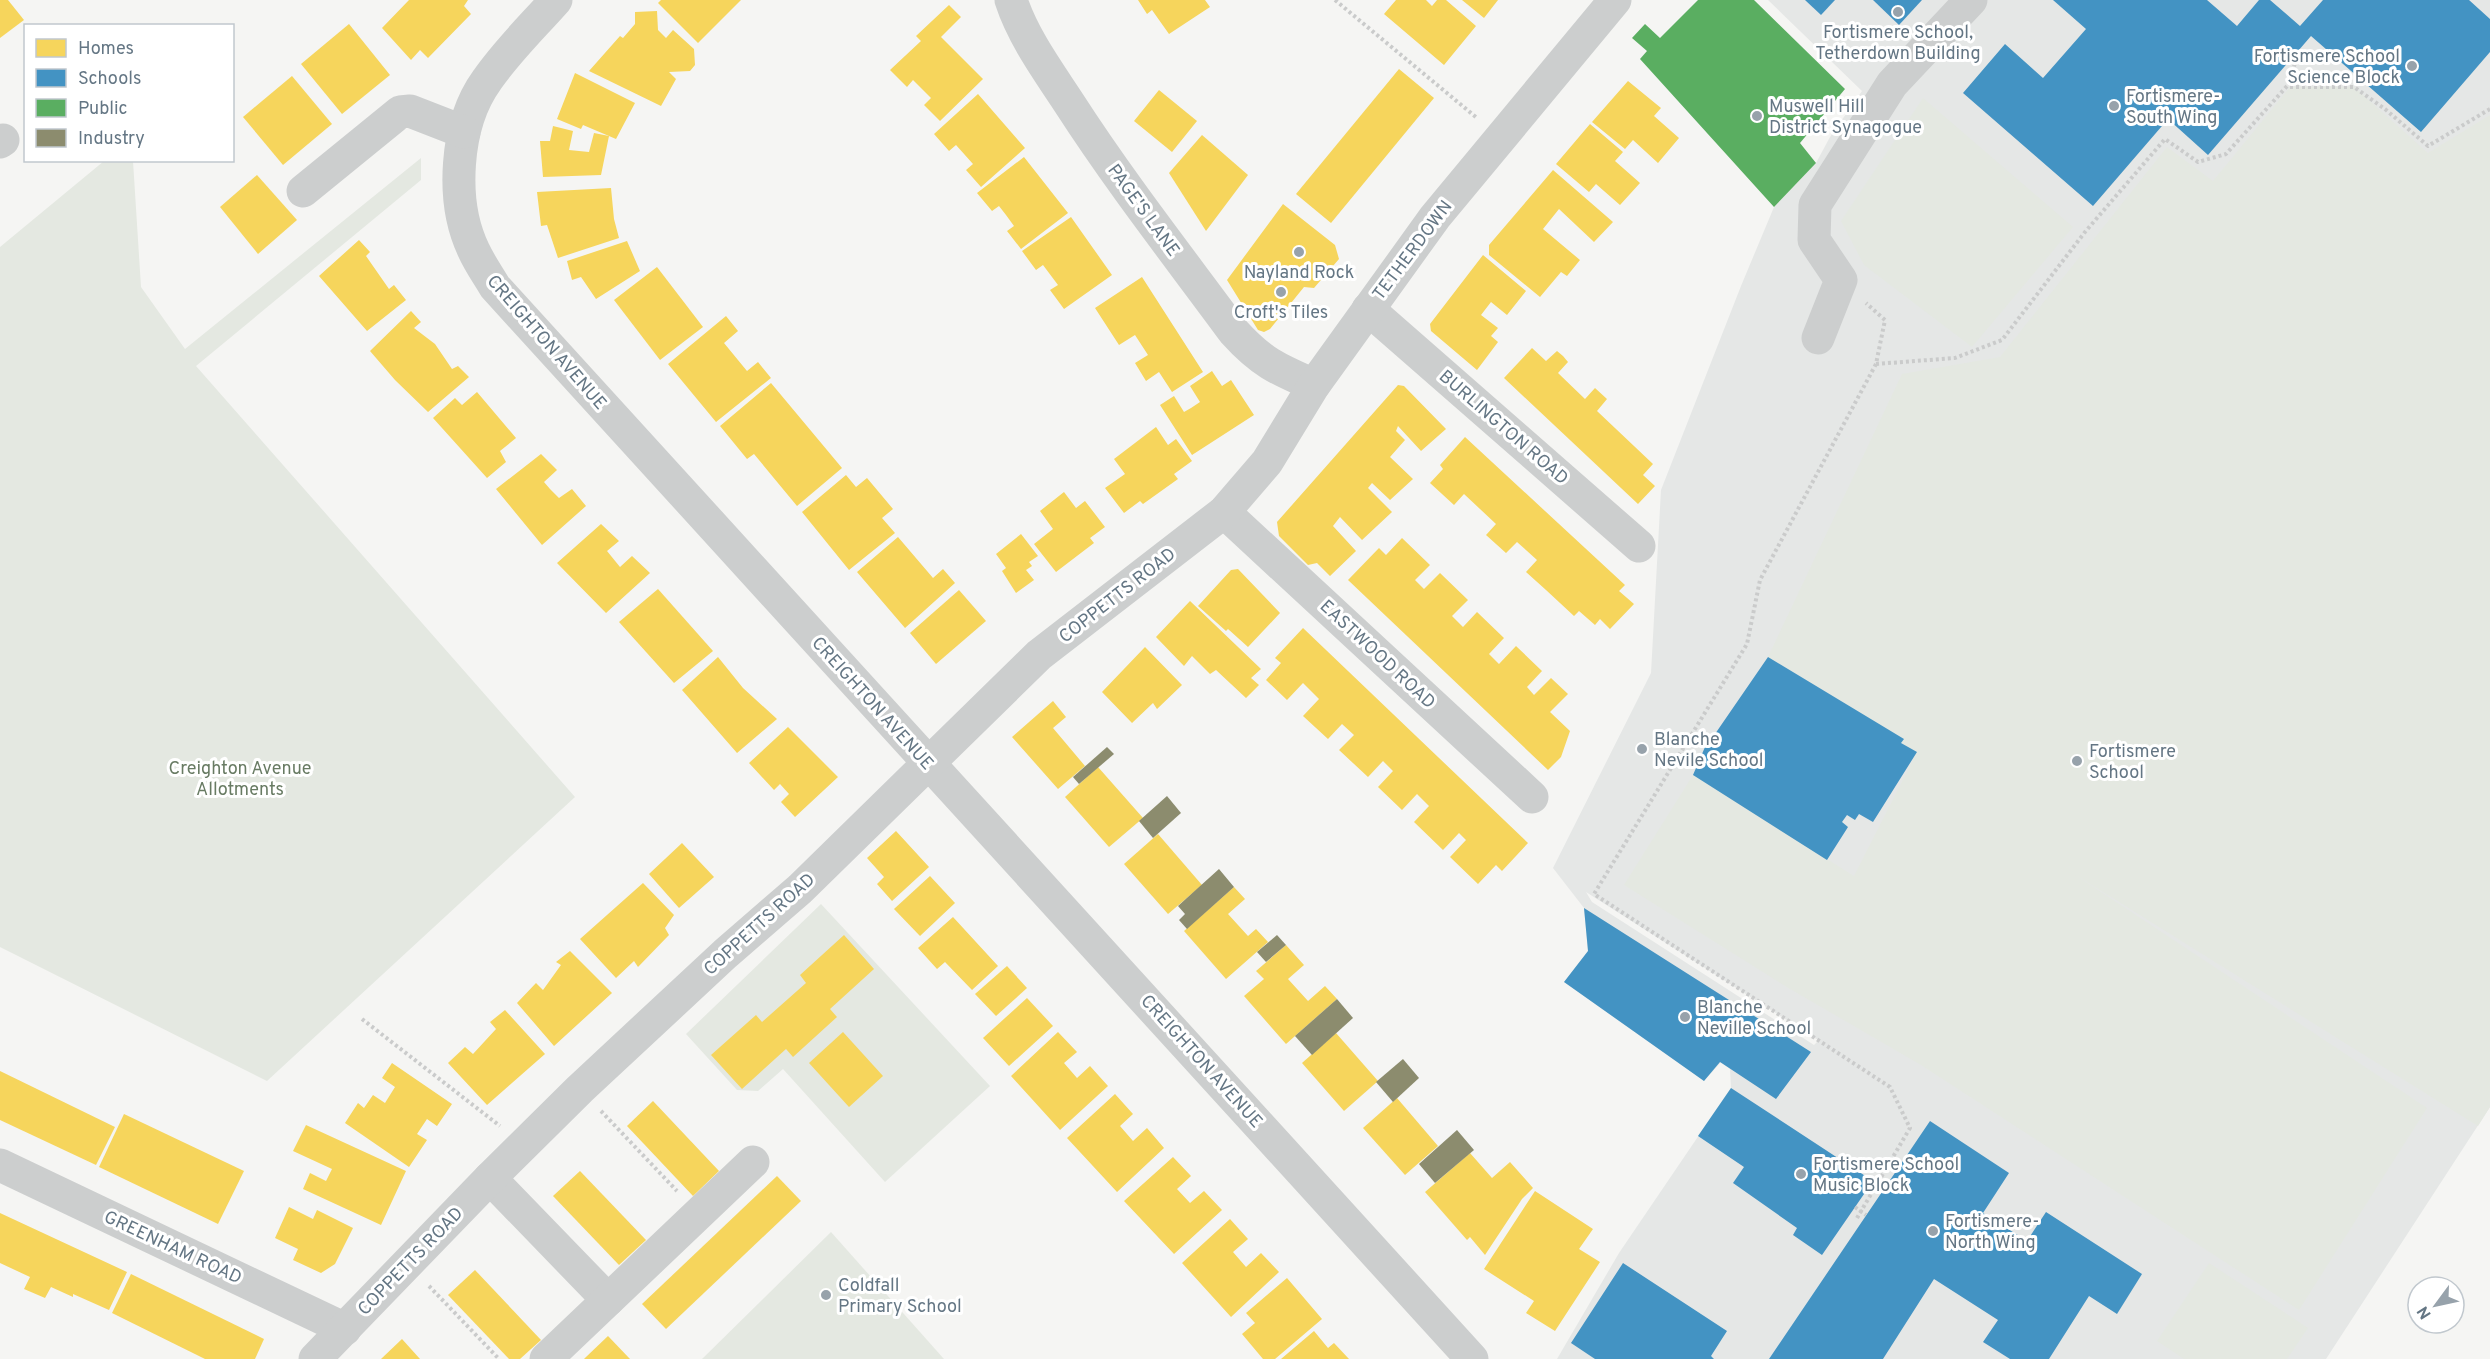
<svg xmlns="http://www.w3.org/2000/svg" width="2490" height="1359" font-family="Overpass,sans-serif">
<rect width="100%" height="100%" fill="#f5f5f3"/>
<!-- built -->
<path fill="#e5e7e6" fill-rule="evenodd" d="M1768 0H2490V1107L2326 1359H1557L1619 1253 1731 1088 1730 1069 1721 1062 1704 1081 1564 982 1588 951 1584 908 1553 868 1651 673 1661 490 1741 286 1774 207 1816 163 1830 137 1862 91ZM1586 892 1818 1040V1041L1814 1045 1592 902Z"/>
<!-- green -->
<g fill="#e4e8e1">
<path d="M2290 87H2354L2428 153 2490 115V1107L2478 1126 2074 874 2427 1108 2299 1310 1921 1065 1785 986 1624 885 1693 775 1854 876 1917 752 1901 743 1903 739 1768 657 1902 374 2000 357 2167 147 2213 181Z"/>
<path d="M1923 98 2073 227 1972 347 1864 265 1841 221Z"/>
<path d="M421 158V180L196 366 575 797 267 1081 0 947V247L104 161H133L141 287 185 349Z"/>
<path d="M821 904 990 1086 885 1182 783 1069 758 1091 737 1090 686 1034Z"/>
<path d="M831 1232 944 1359H702Z"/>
<path d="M2209 1263 2308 1328 2287 1359H2184L2157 1341Z"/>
</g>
<!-- homes -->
<g fill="#f6d55c">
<path d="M0 0H8L24 20 0 38Z"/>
<path d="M409 0H468L464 6 471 14 428 58 420 50 411 60 382 28Z"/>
<path d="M661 0H741L698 43 658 3Z"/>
<path d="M1138 0H1205L1210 7 1169 34 1152 10 1147 14Z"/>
<path d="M1396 0H1426L1432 6 1437 0H1446L1476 26 1444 65 1384 14Z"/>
<path d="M1462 0H1498L1484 18Z"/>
<path d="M949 5 961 17 941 37 983 79 940 121 924 105 931 98 913 80 907 87 890 70 921 41 916 36Z"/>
<path d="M657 11 658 30 666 38 673 30 694 49 695 65 690 71 669 72 676 79 661 106 589 71 620 36 623 38 635 24V12Z"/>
<path d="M349 24 390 75 342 114 301 64Z"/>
<path d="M1399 69 1434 98 1331 223 1296 194Z"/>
<path d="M575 73 635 103 616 139 583 125 581 129 557 119Z"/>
<path d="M292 76 332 124 283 165 243 117Z"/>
<path d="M1628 81 1661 108 1654 116 1679 138 1658 163 1633 140 1625 149 1592 122Z"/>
<path d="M1159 90 1197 121 1172 152 1134 121Z"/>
<path d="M978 94 1025 148 981 187 966 170 973 164 956 145 949 151 934 134Z"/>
<path d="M1590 124 1623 152 1615 161 1640 183 1620 205 1596 184 1589 192 1556 164Z"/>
<path d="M553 126 573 131 569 150 589 152 594 133 609 136 601 175 543 177 540 141H550Z"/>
<path d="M1202 135 1248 175 1206 231 1169 173Z"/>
<path d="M1024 157 1068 213 1021 249 1007 231 1014 226 1006 215 999 206 992 211 977 193Z"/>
<path d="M1553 170 1613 222 1594 242 1559 209 1543 229 1580 260 1567 276 1561 272 1540 297 1489 255V245Z"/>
<path d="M257 175 297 220 258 254 220 207Z"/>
<path d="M611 188 614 219 619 238 558 258 547 225 541 226 537 192Z"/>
<path d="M1283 204 1335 245 1339 259 1314 288 1304 287 1270 329 1264 332 1258 330 1227 280Z"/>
<path d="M1071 217 1112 275 1064 309 1050 290 1058 285 1043 265 1036 270 1022 251Z"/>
<path d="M359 240 370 252 366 256 389 289 394 285 406 300 367 331 319 276Z"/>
<path d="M627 241 640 271 596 299 581 277 572 280 567 261Z"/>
<path d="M1483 255 1526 291 1507 315 1491 302 1481 315 1498 328 1491 336 1498 342 1477 370 1431 331 1430 324Z"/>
<path d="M657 267 703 327 660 360 614 300Z"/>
<path d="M1142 277 1203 372 1172 392 1159 372 1146 381 1135 363 1148 355 1135 335 1119 345 1095 308Z"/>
<path d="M411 311 421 322 414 328 435 344 452 369 458 366 469 377 428 412 395 380 370 351Z"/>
<path d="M726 316 738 331 724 343 747 371 758 362 771 378 716 422 668 364Z"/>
<path d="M1532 348 1546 361 1557 351 1563 356 1568 362 1558 373 1585 399 1595 388 1607 399 1597 411 1653 464 1643 475 1655 486 1638 504 1504 378Z"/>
<path d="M1212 371 1222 386 1231 380 1254 415 1192 455 1160 405 1174 396 1184 412 1191 408 1200 402 1190 386Z"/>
<path d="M771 383 842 468 797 506 754 454 747 459 720 426Z"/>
<path d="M1398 385 1404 386 1446 429 1421 451 1398 426 1396 431 1405 440 1390 457 1413 479 1390 500 1372 483 1368 488 1392 512 1362 540 1340 517 1333 526 1356 551 1330 576 1317 563 1308 565 1279 536 1277 522Z"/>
<path d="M477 392 516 438 500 451 506 462 487 478 433 418 455 398 462 405Z"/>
<path d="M1156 427 1168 445 1176 439 1192 461 1174 474 1178 479 1143 504 1140 501 1124 513 1105 488 1125 474 1114 459Z"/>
<path d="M1465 437 1625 585 1619 591 1634 604 1610 629 1600 619 1595 625 1579 611 1574 616 1546 590 1526 572 1537 560 1517 542 1506 553 1486 535 1496 524 1464 494 1454 505 1430 483 1443 469 1440 465Z"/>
<path d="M541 454 557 470 544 482 550 489 559 498 572 489 586 506 542 545 496 489Z"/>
<path d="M846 475 856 487 867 478 893 509 882 518 895 533 849 570 802 512Z"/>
<path d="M1064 492 1076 508 1085 501 1105 527 1090 538 1094 543 1056 572 1034 544 1053 529 1040 511Z"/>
<path d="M601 524 619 541 607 551 620 567 632 556 650 573 606 613 557 563Z"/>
<path d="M1021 534 1038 556 1029 562 1032 566 1026 570 1034 580 1016 593 1002 571 1006 568 996 554Z"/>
<path d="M898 537 933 578 943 569 955 583 905 628 857 572Z"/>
<path d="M1402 538 1430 565 1415 580 1424 589 1440 573 1468 600 1452 616 1463 627 1477 612 1504 638 1489 654 1499 664 1516 646 1542 671 1527 687 1534 695 1551 678 1568 694 1550 712 1570 731 1561 757 1548 770 1348 580 1379 548 1386 555Z"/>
<path d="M1238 569 1280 613 1248 647 1228 629 1226 631 1198 606 1231 570Z"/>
<path d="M658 589 713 651 674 683 619 622Z"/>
<path d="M959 590 986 621 936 664 910 633Z"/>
<path d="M1190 601 1261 669 1251 678 1259 685 1246 698 1216 670 1210 674 1192 656 1184 666 1156 637Z"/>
<path d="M1303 628 1528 843 1502 871 1496 865 1478 884 1450 857 1466 840 1459 833 1443 850 1414 822 1429 806 1417 794 1402 810 1378 787 1393 771 1383 761 1368 777 1339 750 1354 735 1342 724 1328 739 1303 716 1319 699 1303 683 1287 700 1266 680 1281 663 1275 658Z"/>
<path d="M1145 647 1182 685 1157 709 1153 703 1132 723 1102 692Z"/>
<path d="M718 657 743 688 777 719 737 753 682 690Z"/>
<path d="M1053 701 1066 717 1053 728 1085 766 1058 789 1012 737Z"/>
<path d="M788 727 838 777 795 817 781 802 789 794 780 784 774 790 749 763Z"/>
<path d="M1098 767 1143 818 1109 847 1065 797Z"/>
<path d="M896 831 929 867 892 901 877 884 884 877 867 858Z"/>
<path d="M1158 834 1202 885 1168 914 1124 864Z"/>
<path d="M682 843 714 877 679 908 649 874Z"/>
<path d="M930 876 955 903 920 936 894 909Z"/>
<path d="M643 883 674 915 665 928 669 935 638 967 634 961 616 978 580 939Z"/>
<path d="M1234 887 1245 899 1228 914 1248 936 1256 929 1268 942 1226 979 1184 931Z"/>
<path d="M953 917 998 966 972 990 945 962 937 969 918 948Z"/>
<path d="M844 935 874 969 830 1009 837 1017 793 1057 786 1049 742 1089 711 1055 756 1015 762 1022 806 983 800 975Z"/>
<path d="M1286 945 1304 965 1288 979 1308 1001 1325 986 1337 999 1286 1044 1244 996 1264 979 1256 971Z"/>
<path d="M570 951 612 993 554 1046 517 1003 536 983 543 990 561 965 556 962Z"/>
<path d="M1007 966 1027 988 996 1016 975 994Z"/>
<path d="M1027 998 1053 1026 1009 1066 983 1038Z"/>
<path d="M505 1010 545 1054 487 1105 448 1063 465 1047 473 1054 496 1029 490 1022Z"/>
<path d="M843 1032 883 1076 849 1107 809 1063Z"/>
<path d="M1058 1032 1077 1052 1064 1063 1077 1078 1090 1066 1108 1086 1060 1130 1011 1076Z"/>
<path d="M1336 1033 1378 1081 1344 1111 1302 1063Z"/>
<path d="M392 1063 452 1104 437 1126 427 1119 417 1134 427 1140 409 1167 345 1123 358 1103 364 1108 373 1095 385 1103 395 1087 382 1078Z"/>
<path d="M0 1071 115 1127 96 1165 0 1120Z"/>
<path d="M1115 1094 1133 1114 1120 1126 1133 1141 1147 1128 1164 1148 1117 1192 1067 1138Z"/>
<path d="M1397 1098 1438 1146 1405 1175 1363 1128Z"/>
<path d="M653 1101 719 1171 693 1196 627 1126Z"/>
<path d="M124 1114 244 1171 218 1224 99 1167Z"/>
<path d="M306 1125 406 1171 381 1225 303 1189 310 1173 326 1181 332 1169 293 1151Z"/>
<path d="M1470 1153 1492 1178 1510 1162 1533 1188 1522 1199 1485 1255 1470 1237 1467 1240 1425 1192Z"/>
<path d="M1173 1157 1191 1176 1177 1189 1190 1203 1204 1191 1222 1210 1174 1254 1124 1201Z"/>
<path d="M580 1171 646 1240 619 1265 553 1196Z"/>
<path d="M777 1176 801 1201 666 1329 642 1304Z"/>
<path d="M1535 1191 1593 1229 1579 1249 1600 1262 1555 1331 1526 1313 1534 1301 1484 1269Z"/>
<path d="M289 1207 313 1219 317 1210 353 1228 335 1264 321 1273 293 1260 298 1249 275 1238Z"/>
<path d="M0 1213 127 1272 109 1310 73 1294V1297L51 1287 45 1298 24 1289 30 1277 0 1263Z"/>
<path d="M1230 1219 1248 1239 1233 1252 1246 1267 1261 1253 1279 1272 1231 1317 1182 1263Z"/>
<path d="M475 1270 541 1340 520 1359H509L448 1295Z"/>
<path d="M131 1274 264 1339 255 1359H205L112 1313Z"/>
<path d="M1287 1278 1322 1319 1275 1359H1263L1242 1334 1255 1323 1246 1313Z"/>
<path d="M1314 1331 1328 1348 1334 1343 1349 1359H1281Z"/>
<path d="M608 1336 630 1359H584L586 1357Z"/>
<path d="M402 1339 420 1359H381Z"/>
</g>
<!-- schools -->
<g fill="#4393c3">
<path d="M1805 0H1835L1821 15Z"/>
<path d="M1873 0H1922L1899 25Z"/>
<path d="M2053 0H2207L2237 26 2259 0H2270L2300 26 2323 0H2469L2490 19V52L2421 132 2311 36 2208 155 2168 119 2093 206 1963 93 2005 44 2043 78 2086 29Z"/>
<path d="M1768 657 1904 739 1901 743 1917 752 1873 822 1859 814 1855 820 1847 815 1842 822 1848 827 1827 860 1693 775 1708 740 1716 743 1720 736 1715 734Z"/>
<path d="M1584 908 1811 1052 1776 1099 1720 1062 1704 1081 1564 982 1588 951Z"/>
<path d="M1731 1088 1873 1181 1822 1255 1793 1235 1797 1228 1733 1183 1744 1167 1698 1136Z"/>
<path d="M1930 1121 2009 1173 1983 1213 2027 1241 2046 1212 2142 1274 2117 1314 2089 1296 2049 1359H2010L1983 1342 1998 1320 1934 1279 1883 1359H1769Z"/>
<path d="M1623 1263 1727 1331 1711 1356 1714 1359H1595L1571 1343Z"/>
</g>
<!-- public -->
<path fill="#5aae61" d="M1698 0H1754L1845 89 1800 143 1816 163 1774 207 1640 59 1647 51 1632 38 1645 24 1660 38Z"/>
<!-- industry -->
<g fill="#8c8c6e">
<path d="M1107 747 1114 754 1079 784 1073 777Z"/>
<path d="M1167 796 1181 813 1153 838 1139 821Z"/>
<path d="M1219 869 1234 887 1187 929 1179 920 1185 914 1178 906Z"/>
<path d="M1277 935 1286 945 1266 962 1257 952Z"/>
<path d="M1337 999 1353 1018 1312 1055 1295 1036Z"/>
<path d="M1403 1059 1419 1078 1393 1102 1376 1082Z"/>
<path d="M1457 1130 1474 1150 1435 1183 1419 1164Z"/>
</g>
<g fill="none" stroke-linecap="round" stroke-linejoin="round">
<!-- path -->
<g stroke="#cacbcb" stroke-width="4" stroke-dasharray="3 3" stroke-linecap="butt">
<path d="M1335 0 1477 118"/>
<path d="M2290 87H2354L2385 109 2428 146 2490 109"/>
<path d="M1876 364 1955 358 2002 340 2085 232 2165 139 2198 162 2226 154 2288 85 2298 54"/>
<path d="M362 1019 500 1126"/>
<path d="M601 1111 677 1191"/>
<path d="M1855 1207 1866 1215"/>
<path d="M1857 1218 1910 1128 1890 1087 1594 894 1747 644 1760 580 1876 364 1885 320 1866 303"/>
<path d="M429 1286 499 1359"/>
</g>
<!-- minor -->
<g stroke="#cccece" stroke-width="33">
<path d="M556 0C533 26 507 51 487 80 455 124 450 202 474 251 480 264 488 275 495 287L1472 1359"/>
<path d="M1011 0C1023 37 1048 71 1069 103 1120 182 1178 256 1234 332 1261 362 1277 369 1314 385"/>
<path d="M0 142 3 140"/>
<path d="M303 191 400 112 410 111 464 132"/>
<path d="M1368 309 1639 546"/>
<path d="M1818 338 1841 280 1814 240 1815 205 1892 84 1971 0"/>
<path d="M1224 512 1532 797"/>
<path d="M0 1165 345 1329"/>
<path d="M490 1178 608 1300"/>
<path d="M315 1359 490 1178 580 1089 725 954 800 889 1039 655 1224 512 1267 462 1314 385 1435 217 1615 0"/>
<path d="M546 1359 753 1162"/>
</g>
</g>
<!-- markers -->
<g fill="#97a2ab" stroke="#fff" stroke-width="2">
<circle cx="1898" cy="12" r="6"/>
<circle cx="2412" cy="66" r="6"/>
<circle cx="2114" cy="106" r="6"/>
<circle cx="1757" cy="116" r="6"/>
<circle cx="1299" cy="252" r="6"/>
<circle cx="1281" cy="292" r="6"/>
<circle cx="1642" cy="749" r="6"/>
<circle cx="2077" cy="761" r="6"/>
<circle cx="1685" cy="1017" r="6"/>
<circle cx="1801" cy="1174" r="6"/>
<circle cx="1933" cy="1231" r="6"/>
<circle cx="826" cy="1295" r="6"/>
</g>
<g text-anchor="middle" stroke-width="6" stroke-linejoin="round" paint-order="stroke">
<!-- poi labels -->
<g font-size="18" fill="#647684" stroke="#fff" text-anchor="start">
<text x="1898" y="38" text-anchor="middle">Fortismere School,<tspan x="1898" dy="21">Tetherdown Building</tspan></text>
<text x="2400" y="62" text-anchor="end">Fortismere School<tspan x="2400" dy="21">Science Block</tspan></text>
<text x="2126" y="102">Fortismere-<tspan x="2126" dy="21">South Wing</tspan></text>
<text x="1769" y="112">Muswell Hill<tspan x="1769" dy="21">District Synagogue</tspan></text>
<text x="1299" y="278" text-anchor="middle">Nayland Rock</text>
<text x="1281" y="318" text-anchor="middle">Croft's Tiles</text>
<text x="1654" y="745">Blanche<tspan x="1654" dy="21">Nevile School</tspan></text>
<text x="2089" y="757">Fortismere<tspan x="2089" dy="21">School</tspan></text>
<text x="1697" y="1013">Blanche<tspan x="1697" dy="21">Neville School</tspan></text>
<text x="1813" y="1170">Fortismere School<tspan x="1813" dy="21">Music Block</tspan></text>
<text x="1945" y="1227">Fortismere-<tspan x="1945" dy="21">North Wing</tspan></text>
<text x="838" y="1291">Coldfall<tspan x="838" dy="21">Primary School</tspan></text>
</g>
<!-- street labels -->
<g font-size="18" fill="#647684" stroke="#fff">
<text transform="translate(1144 210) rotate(54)" y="6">PAGE'S LANE</text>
<text transform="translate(1412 250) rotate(-53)" y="6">TETHERDOWN</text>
<text transform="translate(547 342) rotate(49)" y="6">CREIGHTON AVENUE</text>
<text transform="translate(1504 427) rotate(41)" y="6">BURLINGTON ROAD</text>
<text transform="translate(1117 595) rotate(-38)" y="6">COPPETTS ROAD</text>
<text transform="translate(1378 654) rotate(43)" y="6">EASTWOOD ROAD</text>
<text transform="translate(873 703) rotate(48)" y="6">CREIGHTON AVENUE</text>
<text transform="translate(759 924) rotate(-42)" y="6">COPPETTS ROAD</text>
<text transform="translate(1202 1061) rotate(48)" y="6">CREIGHTON AVENUE</text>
<text transform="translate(173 1247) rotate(25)" y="6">GREENHAM ROAD</text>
<text transform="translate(410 1261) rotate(-46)" y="6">COPPETTS ROAD</text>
</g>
<!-- park labels -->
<g font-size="18" fill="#687b63" stroke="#fff">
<text x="240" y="774">Creighton Avenue<tspan x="240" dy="21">Allotments</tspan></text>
</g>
</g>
<!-- legend -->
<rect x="24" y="24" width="210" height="138" fill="#ffffff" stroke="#c1c8ce" stroke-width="1.5"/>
<rect x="36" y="39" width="30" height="18" fill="#f6d55c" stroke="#c1c8ce" stroke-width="1.5"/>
<text x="78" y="54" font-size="18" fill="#647684">Homes</text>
<rect x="36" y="69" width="30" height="18" fill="#4393c3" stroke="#c1c8ce" stroke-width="1.5"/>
<text x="78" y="84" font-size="18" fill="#647684">Schools</text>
<rect x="36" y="99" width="30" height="18" fill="#5aae61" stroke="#c1c8ce" stroke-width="1.5"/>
<text x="78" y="114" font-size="18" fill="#647684">Public</text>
<rect x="36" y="129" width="30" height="18" fill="#8c8c6e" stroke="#c1c8ce" stroke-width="1.5"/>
<text x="78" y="144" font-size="18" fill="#647684">Industry</text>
<!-- north arrow -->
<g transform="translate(2436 1305) rotate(237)"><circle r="28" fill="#ffffff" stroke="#c1c8ce" stroke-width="1.5"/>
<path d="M0-4.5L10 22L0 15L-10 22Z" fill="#97a2ab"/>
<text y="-9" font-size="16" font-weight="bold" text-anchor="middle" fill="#647684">N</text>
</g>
</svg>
